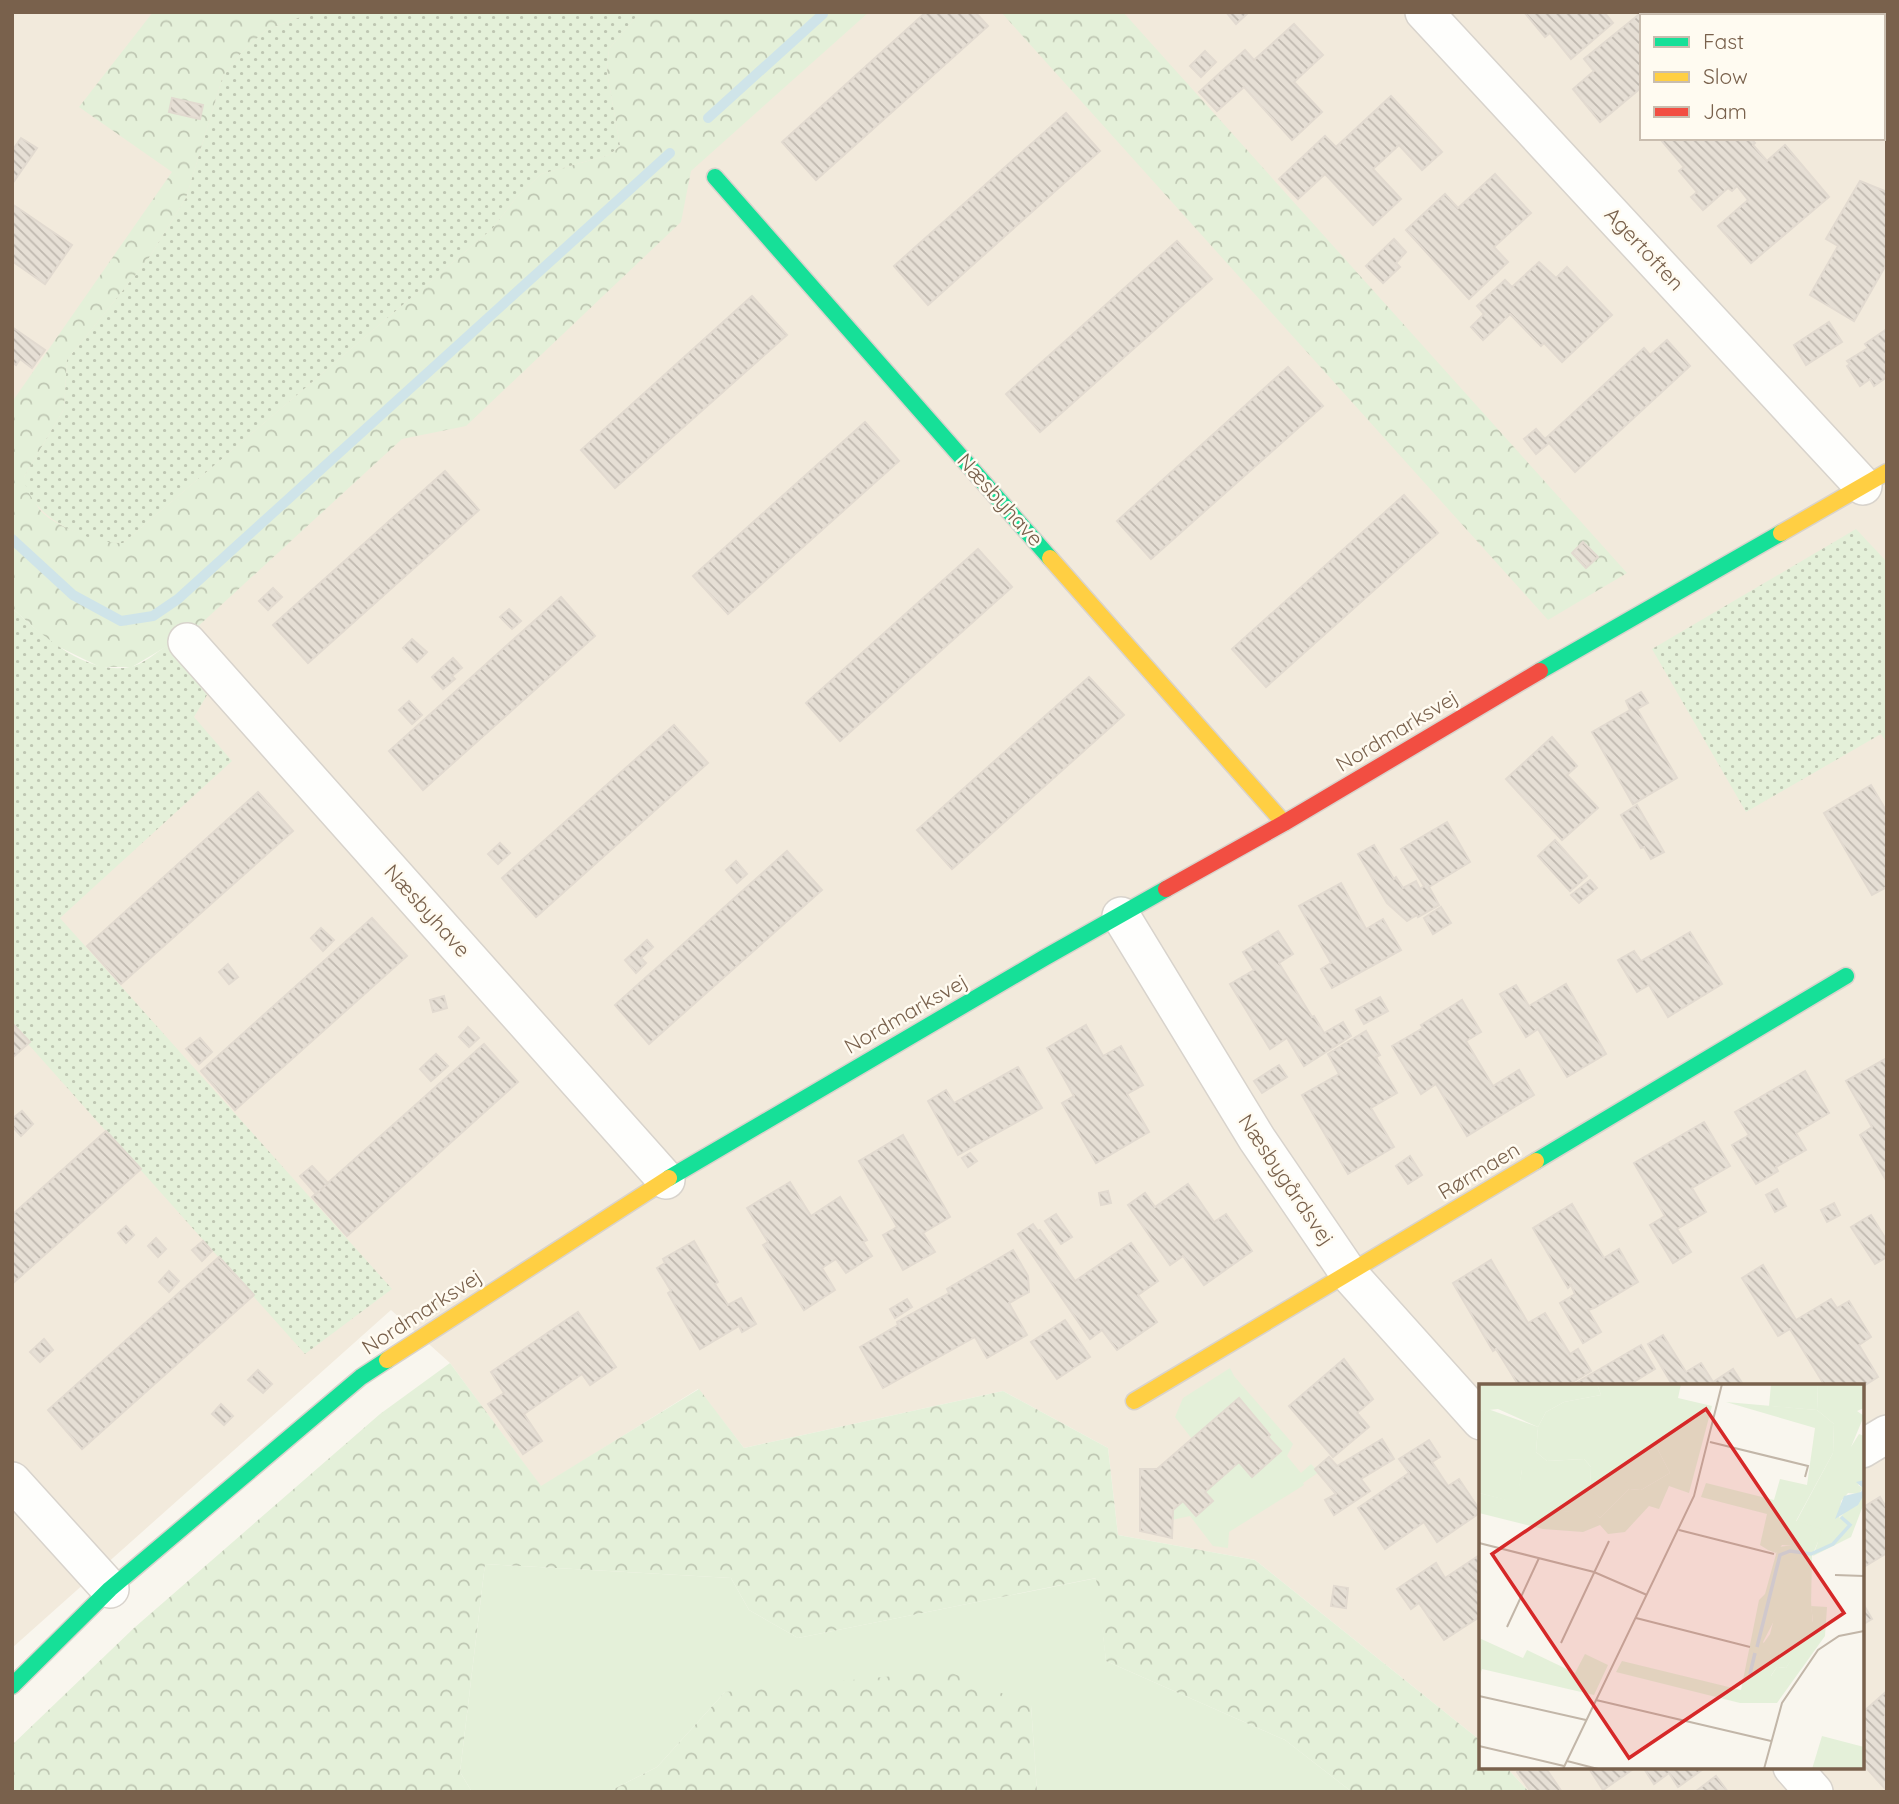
<svg xmlns="http://www.w3.org/2000/svg" width="1899" height="1804" font-family="Quicksand,sans-serif">
<defs>
<pattern id="forest-crowns" width="20" height="18" patternUnits="userSpaceOnUse" patternTransform="scale(1.75)"><rect width="20" height="18" fill="#e4f0d9"/><path d="M2 6a3 3 0 1 1 6 0M12 15a3 3 0 1 1 6 0" fill="none" stroke="#bec6b2"/></pattern>
<pattern id="park-dots" width="8" height="8" patternUnits="userSpaceOnUse" patternTransform="scale(1.75)"><rect width="8" height="8" fill="#e4f0d9"/><path d="M2 2h.1M6 6h.1" fill="none" stroke="#bec6b2" stroke-width="1.8" stroke-linecap="round"/></pattern>
<pattern id="building-back-hatch" width="6" height="6" patternUnits="userSpaceOnUse" patternTransform="scale(1.75)"><rect width="6" height="6" fill="#e6dfd5"/><path d="M-1 5l2 2M0 0l6 6M5-1l2 2" fill="none" stroke="#bfb8af"/></pattern>
</defs>
<rect width="100%" height="100%" fill="#f9f6ee"/>
<!-- residential -->
<path fill="#f2eadc" fill-rule="evenodd" d="M12 12H1887V1792H1529L1506 1767H1862V1386H1481V1741L1255 1560 1118 1535 1108 1448 1003 1391 744 1448 698 1389 541 1487 450 1363 391 1310 12 1648V733L173 650 12 521ZM1642 16H1883V138H1642Z"/>
<!-- green -->
<g fill="#e4f0d9">
<path d="M1230 1368 1234 1376 1293 1444 1287 1456 1301 1473 1311 1464 1319 1472 1303 1483 1304 1485 1229 1532 1228 1548 1213 1546 1190 1516 1172 1520 1173 1510 1183 1501 1197 1516 1213 1501 1205 1492 1239 1462 1252 1476 1281 1451 1268 1437 1270 1434 1239 1398 1192 1439 1175 1417 1183 1398Z"/>
<path d="M485 1564 731 1578 749 1610 798 1638 1097 1578 1106 1661 1285 1740 1352 1792H1037L1031 1705 725 1692 657 1767 608 1792H472L460 1772Z"/>
</g>
<!-- forest -->
<g fill="url(#forest-crowns)">
<path d="M153 12H314L266 30 243 51 223 76 186 198 149 258 67 360 64 409 24 477C28 487 32 498 38 507 49 526 102 543 123 543L493 228 515 199 541 174 609 155 620 146 607 72 609 49 640 12H869L691 171 681 222 466 426 402 439 194 630 132 667H100L51 643 12 608V402L172 172 79 107Z"/>
<path d="M1001 12H1123L1627 573 1548 620Z"/>
<path d="M450 1363 541 1486 699 1389 744 1448 1003 1391 1108 1448 1118 1535 1255 1560 1481 1741V1767H1506L1529 1792H1352L1285 1740 1106 1661 1096 1578 798 1638 749 1610 731 1578 485 1564 460 1772 472 1792H12V1745L134 1628 380 1414Z"/>
<path d="M947 1671 1031 1705 1037 1792H608L657 1767 725 1692Z"/>
</g>
<!-- park -->
<g fill="url(#park-dots)">
<path d="M314 12H640L609 49 607 72 620 146 609 155 541 174 515 199 493 228 123 543C87 544 28 516 24 477L64 409 67 360 149 258 186 198 223 76 243 51 266 30Z"/>
<path d="M1856 529 1887 562V743L1881 734 1746 812 1652 649Z"/>
<path d="M12 608C42 635 86 676 130 667 142 665 157 652 168 645L207 695 194 717 232 761 60 918 392 1289 305 1354 12 1026Z"/>
</g>
<g fill="none" stroke-linecap="round" stroke-linejoin="round">
<!-- stream -->
<g stroke="#cfe4e9" stroke-width="10">
<path d="M708 118 823 14"/>
<path d="M12 539 73 595 121 621 153 616 178 599 670 153"/>
</g>
</g>
<!-- building -->
<g fill="url(#building-back-hatch)" stroke="#e2dad0" stroke-width="2">
<path d="M926 12H975L988 26 816 180 782 142Z"/>
<path d="M1226 12H1249L1236 24Z"/>
<path d="M1524 12H1604L1613 23 1571 59 1550 33 1545 37Z"/>
<path d="M1642 12H1653L1655 15 1642 16V87L1600 122 1573 89 1594 71 1584 59Z"/>
<path d="M1820 12H1887V35L1883 38V16H1816Z"/>
<path d="M1294 24 1323 55 1294 82 1322 112 1292 140 1244 87 1217 111 1199 92 1245 50 1254 60Z"/>
<path d="M1205 51 1216 62 1201 77 1190 66Z"/>
<path d="M1391 96 1442 152 1422 170 1399 145 1373 169 1401 199 1373 225 1325 174 1298 199 1279 179 1325 136 1336 147Z"/>
<path d="M172 98 203 105 200 119 169 112Z"/>
<path d="M1066 113 1100 151 928 305 894 266Z"/>
<path d="M21 138 37 148 12 184V151Z"/>
<path d="M1663 138H1751L1755 143 1753 145 1767 161 1785 145 1829 197 1751 263 1718 226 1748 200 1737 186 1732 191 1728 188 1703 210 1691 197 1697 192 1679 171 1684 167 1661 140Z"/>
<path d="M1495 174 1531 213 1494 247 1508 262 1469 299 1406 230 1445 194 1458 208Z"/>
<path d="M1860 181 1887 192V263L1854 321 1810 295 1838 246 1826 239Z"/>
<path d="M12 204 72 245 45 284 12 261Z"/>
<path d="M1394 239 1406 252 1396 263 1400 267 1383 283 1366 266Z"/>
<path d="M1177 241 1212 279 1040 432 1006 394Z"/>
<path d="M1539 262 1556 278 1567 267 1612 315 1562 362 1544 343 1541 346 1510 314 1483 340 1471 327 1484 314 1477 306 1505 280 1512 287Z"/>
<path d="M752 296 787 335 615 488 581 450Z"/>
<path d="M1829 322 1842 342 1806 365 1794 345Z"/>
<path d="M12 327 45 350 32 368 20 359 16 365 12 362Z"/>
<path d="M1887 329V377L1874 386 1870 379 1860 386 1847 366 1850 364 1847 361 1868 348 1865 344Z"/>
<path d="M1667 340 1690 366 1575 472 1549 443 1536 454 1524 439 1536 429 1545 439 1644 348 1650 355Z"/>
<path d="M1288 367 1323 406 1151 559 1117 521Z"/>
<path d="M865 422 899 461 728 614 693 576Z"/>
<path d="M445 471 479 510 308 663 273 625Z"/>
<path d="M1404 495 1438 533 1266 687 1232 649Z"/>
<path d="M1583 542 1598 557 1586 568 1572 553Z"/>
<path d="M978 549 1012 587 840 741 806 703Z"/>
<path d="M273 588 282 597 268 610 259 601Z"/>
<path d="M561 597 595 636 423 790 389 751Z"/>
<path d="M509 609 521 621 512 629 500 617Z"/>
<path d="M412 639 427 652 417 662 403 648Z"/>
<path d="M453 658 462 668 452 676 455 679 443 689 432 677Z"/>
<path d="M1089 677 1124 715 952 869 917 830Z"/>
<path d="M1641 692 1648 703 1637 709 1677 778 1633 804 1592 732 1630 710 1626 701Z"/>
<path d="M409 701 422 715 412 724 399 710Z"/>
<path d="M674 725 708 763 536 917 502 878Z"/>
<path d="M1552 737 1577 766 1567 775 1598 808 1562 840 1506 779Z"/>
<path d="M1871 785 1887 812V887L1872 895 1824 813Z"/>
<path d="M258 792 293 831 121 984 87 946Z"/>
<path d="M1637 805 1664 852 1651 859 1644 847 1641 848 1621 815Z"/>
<path d="M1447 822 1470 862 1429 887 1439 905 1418 917 1417 915 1407 921 1387 903 1358 854 1374 845 1394 879 1396 877 1403 888 1416 881 1420 889 1424 886 1401 849Z"/>
<path d="M1555 840 1587 876 1570 891 1538 856Z"/>
<path d="M500 843 510 853 498 864 488 854Z"/>
<path d="M787 851 822 890 649 1044 615 1005Z"/>
<path d="M736 861 747 874 737 883 726 870Z"/>
<path d="M1590 880 1597 888 1579 903 1571 895Z"/>
<path d="M1341 883 1366 929 1383 919 1401 950 1332 988 1321 969 1331 963 1299 906Z"/>
<path d="M1441 907 1451 923 1433 934 1424 918Z"/>
<path d="M372 918 407 956 235 1110 201 1071Z"/>
<path d="M321 928 334 940 323 951 311 938Z"/>
<path d="M1278 931 1293 954 1279 963 1312 1017 1314 1016 1324 1033 1343 1022 1351 1036 1304 1066 1287 1038 1270 1049 1230 984 1254 970 1243 952Z"/>
<path d="M1690 932 1722 984 1668 1017 1649 985 1637 992 1618 960 1634 951 1641 961Z"/>
<path d="M647 940 653 947 641 958 646 963 636 973 625 960Z"/>
<path d="M228 964 238 977 229 984 219 972Z"/>
<path d="M1566 984 1606 1054 1567 1077 1538 1029 1526 1037 1500 994 1516 985 1529 1006Z"/>
<path d="M444 996 447 1008 433 1012 430 1000Z"/>
<path d="M1380 997 1388 1011 1364 1024 1356 1010Z"/>
<path d="M1462 1000 1481 1032 1466 1041 1493 1086 1519 1070 1534 1095 1467 1136 1436 1084 1421 1094 1392 1046 1423 1028 1421 1025Z"/>
<path d="M12 1023 30 1042 12 1058Z"/>
<path d="M1086 1025 1103 1056 1121 1046 1143 1085 1127 1094 1149 1132 1096 1163 1062 1103 1074 1096 1047 1048Z"/>
<path d="M468 1027 479 1038 469 1047 459 1037Z"/>
<path d="M1366 1031 1380 1055 1376 1057 1397 1093 1371 1108 1394 1147 1348 1174 1302 1095 1339 1074 1328 1054Z"/>
<path d="M200 1038 212 1052 199 1064 186 1049Z"/>
<path d="M484 1044 518 1082 347 1236 312 1197Z"/>
<path d="M436 1054 448 1066 431 1081 420 1069Z"/>
<path d="M1887 1058V1182L1860 1135 1872 1127 1846 1081Z"/>
<path d="M1279 1065 1287 1077 1262 1093 1254 1081Z"/>
<path d="M1018 1067 1042 1108 958 1155 928 1101 946 1090 954 1103Z"/>
<path d="M1805 1071 1829 1113 1796 1133 1806 1150 1776 1167 1778 1171 1756 1184 1732 1145 1749 1135 1735 1112Z"/>
<path d="M22 1111 33 1124 21 1136 12 1126V1119Z"/>
<path d="M1704 1122 1730 1166 1692 1188 1706 1212 1677 1229 1691 1252 1673 1263 1650 1225 1665 1216 1634 1163Z"/>
<path d="M106 1131 141 1169 12 1284V1215Z"/>
<path d="M903 1135 950 1217 923 1233 935 1252 903 1270 883 1235 897 1227 859 1161Z"/>
<path d="M970 1153 977 1161 968 1167 962 1158Z"/>
<path d="M1410 1156 1422 1175 1408 1184 1396 1166Z"/>
<path d="M312 1166 328 1183 316 1194 300 1176Z"/>
<path d="M790 1182 811 1216 840 1197 867 1240 863 1242 872 1256 846 1273 836 1259 822 1268 835 1290 804 1310 763 1245 768 1242 747 1208Z"/>
<path d="M1188 1184 1214 1222 1226 1214 1252 1251 1204 1285 1183 1256 1170 1265 1128 1205 1145 1193 1155 1207Z"/>
<path d="M1777 1189 1786 1206 1775 1212 1766 1195Z"/>
<path d="M1108 1191 1111 1203 1101 1205 1099 1193Z"/>
<path d="M1834 1203 1840 1215 1827 1222 1821 1210Z"/>
<path d="M1572 1204 1604 1258 1619 1249 1638 1282 1594 1308 1588 1310 1601 1332 1583 1343 1560 1303 1575 1294 1571 1285 1568 1288 1533 1228Z"/>
<path d="M1056 1214 1072 1237 1061 1244 1045 1221Z"/>
<path d="M1871 1215 1887 1241V1257L1875 1264 1851 1227Z"/>
<path d="M1033 1224 1038 1231 1040 1230 1075 1281 1131 1243 1158 1281 1138 1295 1157 1322 1117 1350 1102 1330 1090 1339 1018 1234Z"/>
<path d="M126 1226 134 1235 126 1243 118 1233Z"/>
<path d="M156 1238 166 1249 158 1257 148 1246Z"/>
<path d="M203 1241 212 1251 202 1261 192 1250Z"/>
<path d="M694 1241 718 1282 715 1284 728 1305 741 1298 756 1324 742 1332 739 1326 700 1349 668 1293 671 1291 657 1268 665 1263 663 1259Z"/>
<path d="M1013 1250 1028 1276 1029 1292 1009 1303 1027 1335 987 1358 975 1337 883 1388 860 1347 898 1325 897 1322 949 1293 947 1289Z"/>
<path d="M219 1257 254 1295 82 1449 48 1410Z"/>
<path d="M1491 1260 1528 1323 1545 1313 1570 1354 1578 1349 1591 1371 1566 1386H1530L1529 1384 1519 1386 1496 1349 1493 1351 1453 1283Z"/>
<path d="M1763 1265 1796 1320 1831 1299 1837 1308 1849 1301 1871 1337 1859 1345 1878 1377 1862 1387 1825 1386 1790 1329 1778 1336 1742 1278Z"/>
<path d="M169 1271 179 1281 169 1292 159 1282Z"/>
<path d="M907 1299 912 1307 895 1318 890 1309Z"/>
<path d="M578 1312 616 1367 590 1385 582 1374 524 1414 542 1441 523 1454 488 1404 504 1393 491 1372Z"/>
<path d="M1065 1320 1090 1357 1057 1379 1031 1342Z"/>
<path d="M1663 1335 1686 1372 1701 1363 1713 1382 1733 1369 1744 1386H1673L1648 1344Z"/>
<path d="M44 1339 53 1350 40 1362 30 1352Z"/>
<path d="M1641 1345 1655 1369 1627 1386H1571Z"/>
<path d="M1344 1359 1373 1399 1357 1413 1369 1427 1333 1457 1289 1406Z"/>
<path d="M258 1370 272 1384 263 1393 248 1380Z"/>
<path d="M1239 1398 1270 1435 1268 1437 1281 1451 1252 1477 1239 1462 1205 1492 1213 1501 1196 1516 1183 1501 1173 1510 1172 1538 1140 1531V1469H1157Z"/>
<path d="M221 1404 233 1416 224 1425 212 1414Z"/>
<path d="M1382 1439 1394 1459 1361 1479 1370 1491 1334 1515 1325 1500 1336 1494 1315 1469 1329 1457 1337 1466Z"/>
<path d="M1429 1440 1440 1457 1432 1462 1448 1486 1459 1479 1481 1512 1437 1542 1424 1522 1385 1549 1358 1508 1409 1473 1399 1459Z"/>
<path d="M1880 1497 1887 1509V1553L1862 1568V1508Z"/>
<path d="M1481 1554V1616L1444 1640 1419 1603 1411 1609 1397 1589 1436 1563 1445 1578Z"/>
<path d="M1334 1586 1348 1588 1346 1608 1331 1606Z"/>
<path d="M1862 1602 1872 1619 1862 1625Z"/>
<path d="M1887 1691V1714L1884 1717 1887 1721V1791L1862 1763V1733L1867 1729 1862 1724V1713Z"/>
<path d="M1523 1767H1545L1562 1792H1531L1517 1772Z"/>
<path d="M1588 1767H1636L1603 1790Z"/>
<path d="M1643 1767H1706L1678 1787 1669 1773 1654 1784Z"/>
<path d="M1716 1776 1728 1792H1695Z"/>
</g>
<g fill="none" stroke-linecap="round" stroke-linejoin="round">
<!-- street casing -->
<g stroke="#d8d3cc" stroke-width="40">
<g id="street">
<path d="M1424 12 1863 486"/>
<path d="M187 642 666 1180"/>
<path d="M1121 916 1257 1139 1349 1274 1481 1421"/>
<path d="M1862 1449 1887 1434"/>
<path d="M12 1481 110 1589"/>
<path d="M1792 1767 1814 1792"/>
</g>
</g>
<!-- fast casing -->
<g stroke="#d9d3cc" stroke-width="19">
<g id="fast">
<path d="M715 177 1050 558"/>
<path d="M1540 671 1781 533"/>
<path d="M1536 1161 1846 976"/>
<path d="M669 1178 1044 958 1166 889"/>
<path d="M12 1686 110 1589 361 1377 387 1360"/>
</g>
</g>
<!-- slow casing -->
<g stroke="#d9d3cc" stroke-width="19">
<g id="slow">
<path d="M1781 533 1887 472"/>
<path d="M1050 558 1284 823"/>
<path d="M387 1360 669 1178"/>
<path d="M1134 1401 1536 1161"/>
</g>
</g>
<!-- jam casing -->
<g stroke="#d9d3cc" stroke-width="19">
<path id="jam" d="M1166 889 1284 823 1540 671"/>
</g>
<!-- street -->
<use href="#street" stroke="#fefefc" stroke-width="37"/>
<!-- fast -->
<use href="#fast" stroke="#16e098" stroke-width="16"/>
<!-- slow -->
<use href="#slow" stroke="#ffcf43" stroke-width="16"/>
<!-- jam -->
<use href="#jam" stroke="#f24e42" stroke-width="16"/>
</g>
<g text-anchor="middle" stroke-width="5" stroke-linejoin="round" paint-order="stroke">
<!-- street labels -->
<g font-size="21" fill="#79614c" stroke="#fffbf1">
<text transform="translate(1644 249) rotate(47)" y="7">Agertoften</text>
<text transform="translate(1000 500) rotate(48)" y="7">Næsbyhave</text>
<text transform="translate(1397 731) rotate(-31)" y="7">Nordmarksvej</text>
<text transform="translate(427 911) rotate(48)" y="7">Næsbyhave</text>
<text transform="translate(906 1014) rotate(-30)" y="7">Nordmarksvej</text>
<text transform="translate(1479 1171) rotate(-31)" y="7">Rørmaen</text>
<text transform="translate(1286 1180) rotate(56)" y="7">Næsbygårdsvej</text>
<text transform="translate(422 1312) rotate(-33)" y="7">Nordmarksvej</text>
</g>
</g>
<!-- overview -->
<g transform="translate(1479 1384)">
<rect width="385" height="385" fill="#f9f6ee"/>
<path d="M292 0H339L338 26 290 22ZM9 25 59 43 57 68 68 77 105 75 112 83 111 105 156 79 167 59 178 64 191 89 162 106 150 105 121 134 113 126 69 129 43 86 38 119 0 109V27Z" fill="#e4f0d9"/>
<path d="M118 0H202L199 14 233 22 210 109 190 102 180 125 170 122 146 148 129 150 121 141 104 148 64 145 0 129V109L37 118 43 86 50 81 70 88 76 98 67 121 69 129 113 125 121 134 150 105 162 106 191 89 178 64 167 59 154 93 131 112 118 115 111 105 112 83 105 75 68 77 57 68 59 43 67 28 85 18 122 11ZM339 158 333 172 332 222 348 223 346 252 298 319H261L137 288 143 277 262 306 280 216 286 210 299 163ZM326 177 334 237 307 284 298 283 292 292V270L284 258Z" fill="#e4f0d9" fill-rule="evenodd"/>
<path d="M0 0H118L122 11 85 18 67 28 59 43 19 25 0 27ZM339 0H385V24L378 27 385 32 372 63 380 50 385 52V96L379 101 384 104 380 110 369 109 362 117 360 134 385 109V119L372 153 334 172 339 158 317 138 354 69 355 40 338 26Z" fill="#e4f0d9"/>
<path d="M247 18 338 26 355 40 354 69 317 137 343 145 339 158 330 163 303 161 297 169 289 166 281 161 288 130 222 113 227 99 295 116 301 95 328 101 336 44ZM317 174 326 177 330 193 334 242 307 284 298 283 291 293 292 270 284 260 291 250 310 177ZM0 254 44 274 48 266 96 289 106 270 129 281 115 311 3 285 0 294ZM343 352 385 363V385H333Z" fill="#e4f0d9"/>
<path d="M385 96 384 112 379 121 356 135 365 112 382 108 384 104 377 98Z" fill="#cfe4e9"/>
<path fill="none" stroke="#cfe4e9" stroke-width="3.5" d="M278 263 301 171 311 167 332 170 354 160 371 141 362 133M271 290 276 269"/>
<path fill="none" stroke="#c2b6a8" stroke-width="2" d="M231 58 329 82 326 93M200 146 295 170M0 159 115 188 168 211M356 191 385 192M157 234 271 263M28 243 60 174M82 259 130 157M0 312 107 336M117 316 292 357M0 362 85 382M88 377 119 385M84 385 215 112 243 0M285 385 303 319 339 266 360 252 385 247"/>
<path fill="#d62828" fill-opacity="0.15" stroke="#d62828" stroke-width="3.5" d="M227 25 365 229 150 374 13 170Z"/>
<rect width="385" height="385" fill="none" stroke="#79614c" stroke-width="3.5"/>
</g>
<!-- border -->
<rect width="1899" height="1804" fill="none" stroke="#79614c" stroke-width="28"/>
<!-- legend -->
<rect x="1640" y="14" width="245" height="126" fill="#fffbf1" stroke="#c9bdaf" stroke-width="2"/>
<rect x="1654" y="37" width="35" height="10" fill="#16e098" stroke="#c9bdaf" stroke-width="2"/>
<text x="1703" y="49" font-size="21" fill="#79614c">Fast</text>
<rect x="1654" y="72" width="35" height="10" fill="#ffcf43" stroke="#c9bdaf" stroke-width="2"/>
<text x="1703" y="84" font-size="21" fill="#79614c">Slow</text>
<rect x="1654" y="107" width="35" height="10" fill="#f24e42" stroke="#c9bdaf" stroke-width="2"/>
<text x="1703" y="119" font-size="21" fill="#79614c">Jam</text>
</svg>
